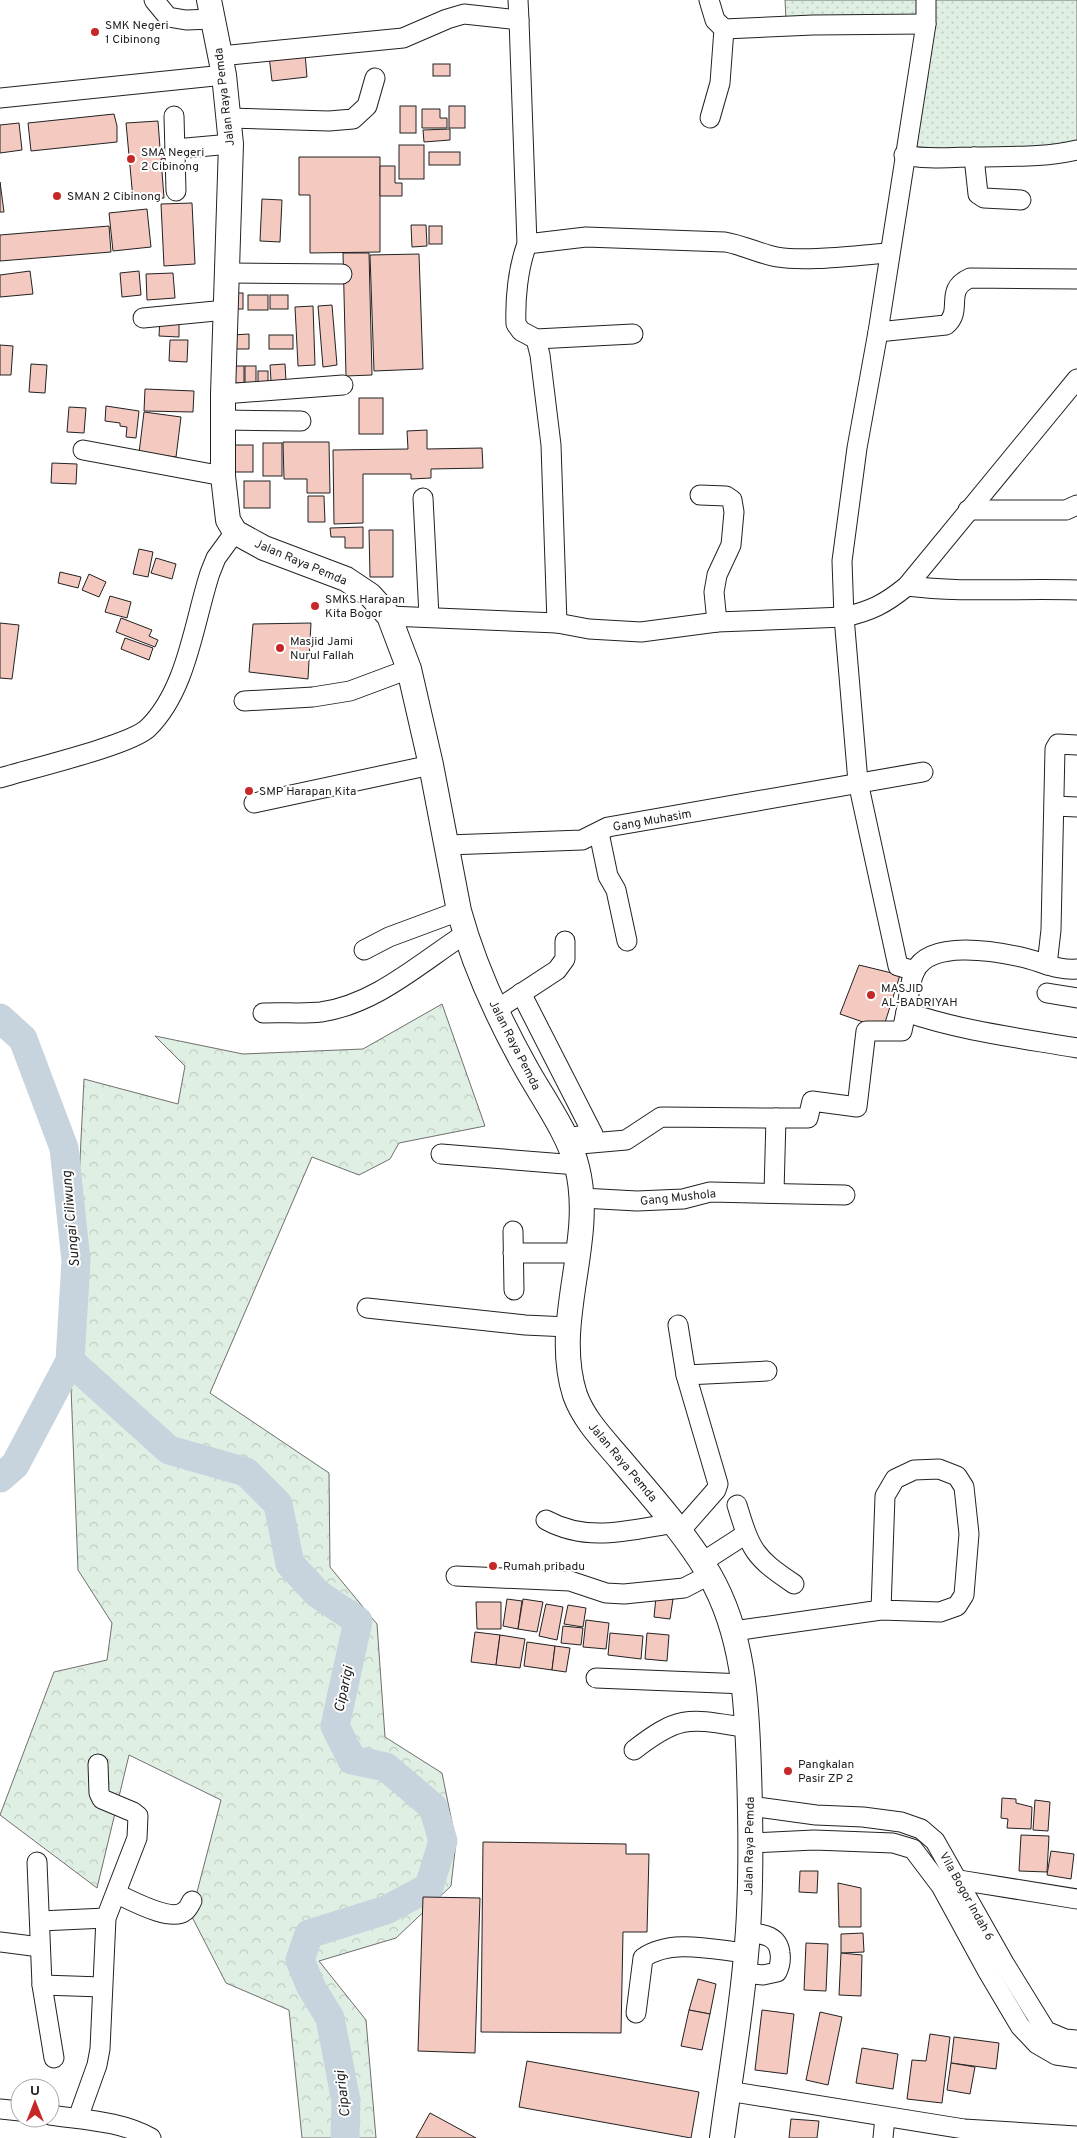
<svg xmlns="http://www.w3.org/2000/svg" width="1077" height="2138" font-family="Overpass,sans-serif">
<defs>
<pattern id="grass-dots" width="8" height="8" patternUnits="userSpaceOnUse" patternTransform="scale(1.25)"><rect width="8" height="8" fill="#e0efe3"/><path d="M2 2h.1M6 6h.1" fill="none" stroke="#c0cdc2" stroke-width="1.8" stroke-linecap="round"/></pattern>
<pattern id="forest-crowns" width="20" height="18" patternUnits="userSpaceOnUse" patternTransform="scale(1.25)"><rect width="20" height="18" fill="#e0efe3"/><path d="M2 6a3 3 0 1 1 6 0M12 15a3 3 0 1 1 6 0" fill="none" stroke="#c0cdc2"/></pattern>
</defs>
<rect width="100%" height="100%" fill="#fff"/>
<!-- grass -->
<g fill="url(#grass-dots)" stroke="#6f6f6f">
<path d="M785 0H922V21L786 20Z"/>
<path d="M933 0H1077V143L1002 150 912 148Z"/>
</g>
<!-- forest -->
<path fill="url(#forest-crowns)" stroke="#6f6f6f" d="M442 1004 485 1126 399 1143 390 1159 359 1175 312 1157 210 1393 329 1473 330 1567 377 1624 385 1737 442 1773 456 1842 451 1886 396 1938 319 1961 366 2020 376 2138H302L289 2010 226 1983 191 1915 221 1800 129 1755 97 1888 0 1815 54 1672 107 1660 112 1623 78 1570 70 1361 84 1079 178 1104 185 1066 155 1036 243 1054 363 1049Z"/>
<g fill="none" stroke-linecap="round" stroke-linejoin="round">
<!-- river -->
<g stroke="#c7d3dd" stroke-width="29">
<path d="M0 1018 23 1039 64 1148 76 1261 70 1361 15 1465 0 1478"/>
<path d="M70 1361 169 1450 246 1472 278 1504 290 1564 318 1594 358 1621 335 1726 352 1760 386 1767 433 1807 443 1841 429 1887 386 1910 309 1934 300 1960 311 1987 330 2018 346 2101 345 2138"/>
</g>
</g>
<!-- building -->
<g fill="#f3c9c0" stroke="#222">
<path d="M305 53 307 77 272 81 269 56Z"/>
<rect x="433" y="64" width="17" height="12"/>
<rect x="400" y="106" width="16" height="27"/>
<rect x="449" y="106" width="16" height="22"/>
<path d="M422 109H440V118H447V128H422Z"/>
<path d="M114 114 117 126V142L31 151 28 123Z"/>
<path d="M158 121 160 148H166L167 158 161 159 164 198 133 199 126 123Z"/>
<path d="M19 123 22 150 0 153V125Z"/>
<path d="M450 129V140L424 142 423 130Z"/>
<rect x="399" y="145" width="25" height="34"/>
<rect x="429" y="152" width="31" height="13"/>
<path d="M299 157H380V252L310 253V195H299Z"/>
<path d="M380 166H395V183H402V196H380Z"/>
<path d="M0 182 4 212H0Z"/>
<path d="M262 199 282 200 280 242 260 241Z"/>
<path d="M192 203 195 264 164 266 161 204Z"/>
<path d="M147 209 151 247 113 251 109 213Z"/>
<path d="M411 225H426L427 246 412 247Z"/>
<path d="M109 226 111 252 0 261V235Z"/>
<rect x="429" y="226" width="13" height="18"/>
<path d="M343 253H369L372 375 346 376Z"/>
<path d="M419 254 423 369 374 371 370 255Z"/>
<path d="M30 271 33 294 0 297V275Z"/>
<path d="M139 271 141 295 122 297 120 273Z"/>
<path d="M173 273 175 298 147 300 146 274Z"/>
<rect x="234" y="293" width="9" height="16"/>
<rect x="248" y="295" width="20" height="15"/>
<rect x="270" y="295" width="18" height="14"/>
<path d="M332 305 337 365 323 367 318 306Z"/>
<path d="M313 306 315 365 298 366 295 307Z"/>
<path d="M160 318 179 319V337L159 336Z"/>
<path d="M249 334V349H233L232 335Z"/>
<rect x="269" y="335" width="24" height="14"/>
<path d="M170 340H188L187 362 169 361Z"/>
<path d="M0 345 13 346 11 375H0Z"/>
<path d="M31 364 47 365 45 393 29 392Z"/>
<path d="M285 364 286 381H271L270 365Z"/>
<rect x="233" y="366" width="11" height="17"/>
<rect x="245" y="366" width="11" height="17"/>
<rect x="258" y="371" width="10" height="11"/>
<path d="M145 389 194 391 193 412 144 411Z"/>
<rect x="359" y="398" width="24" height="36"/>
<path d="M106 406 139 411 136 438 126 437 127 427 120 426V423L105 421Z"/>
<path d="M69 407 86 408 84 433 67 432Z"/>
<path d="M144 412 181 417 176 457 139 453Z"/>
<path d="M427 430V449L482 448 483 468 431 469V478L411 479V474H363V523L334 524 333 450 408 449 407 431Z"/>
<path d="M283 442H329L330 493H307V479H284Z"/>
<rect x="263" y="443" width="19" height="33"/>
<rect x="230" y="445" width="23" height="27"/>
<path d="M52 463 77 464 76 484 51 483Z"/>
<rect x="244" y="481" width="26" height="27"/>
<path d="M308 496H324L325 522H308Z"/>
<path d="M363 527V548H345V537H331L330 528Z"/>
<path d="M369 530H393V577H370Z"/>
<path d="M139 549 153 552 148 577 133 574Z"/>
<path d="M156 558 176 564 172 579 151 573Z"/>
<path d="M60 572 81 577 78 588 58 583Z"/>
<path d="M89 574 106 582 99 597 82 590Z"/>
<path d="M110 596 131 602 127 618 105 612Z"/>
<path d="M121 618 152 630 149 636 158 640 155 647 116 632Z"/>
<path d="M0 623 19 625 12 679 0 678Z"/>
<path d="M311 623 308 679 249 672 253 624Z"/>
<path d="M125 638 153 648 149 660 121 649Z"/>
<path d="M859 965 900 975 883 1029 840 1014Z"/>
<path d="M656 1597 673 1599 670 1619 654 1617Z"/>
<path d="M507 1599 522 1601 518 1629 503 1626Z"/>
<path d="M523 1599 543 1602 537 1632 518 1629Z"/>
<path d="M476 1602H501V1629H477Z"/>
<path d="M546 1604 563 1607 557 1640 539 1636Z"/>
<path d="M568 1605 586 1608 583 1627 564 1624Z"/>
<path d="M586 1620 609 1623 606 1649 583 1647Z"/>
<path d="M563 1626 583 1628 581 1645 561 1643Z"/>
<path d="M475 1632 500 1635 496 1665 471 1662Z"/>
<path d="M610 1633 643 1636 641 1659 608 1655Z"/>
<path d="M647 1633 669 1635 667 1661 645 1659Z"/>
<path d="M500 1635 525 1639 520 1668 496 1665Z"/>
<path d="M527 1642 555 1646 552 1670 524 1666Z"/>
<path d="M555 1646 570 1648 566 1672 552 1670Z"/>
<path d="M1002 1798 1016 1799V1803L1032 1807 1031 1829 1007 1828 1008 1819 1001 1818Z"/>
<path d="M1035 1800 1050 1802 1048 1831 1033 1830Z"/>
<path d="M1021 1835 1049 1836 1047 1872 1019 1871Z"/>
<path d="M483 1842 626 1844V1854H649L647 1932H623L621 2033 481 2032Z"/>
<path d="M1051 1851 1074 1854 1071 1879 1047 1875Z"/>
<path d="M800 1871H818L817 1893 799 1892Z"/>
<path d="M838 1883 861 1888V1927H839Z"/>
<path d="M423 1897 480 1898 475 2053 418 2051Z"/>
<path d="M863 1933 864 1952 841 1953V1934Z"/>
<path d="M806 1943 828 1944 826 1991 804 1990Z"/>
<path d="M841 1953 862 1955 861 1996 839 1995Z"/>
<path d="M698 1979 716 1984 710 2014 689 2010Z"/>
<path d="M689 2010 710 2014 702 2050 681 2046Z"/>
<path d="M762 2010 794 2014 787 2074 755 2070Z"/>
<path d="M820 2012 842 2017 828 2085 806 2080Z"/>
<path d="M930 2034 950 2037 942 2103 907 2099 912 2060 926 2061Z"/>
<path d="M954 2037 999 2043 996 2069 951 2063Z"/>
<path d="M862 2048 898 2054 893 2089 856 2083Z"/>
<path d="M527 2061 699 2092 691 2138 519 2107Z"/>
<path d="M951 2063 975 2067 970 2094 947 2090Z"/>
<path d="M430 2113 476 2138H416Z"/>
<path d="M791 2119 819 2121 817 2138H789Z"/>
</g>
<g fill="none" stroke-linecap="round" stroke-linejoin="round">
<!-- minor casing -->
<g stroke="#222" stroke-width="21">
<g id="minor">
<path d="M154 0 168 17 186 20 213 19"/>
<path d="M518 0 519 20"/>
<path d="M709 0 715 20 724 29 813 25 926 24"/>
<path d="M220 56 403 38 447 19 464 14 519 20 527 244C518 268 515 299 516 324L521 331 536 339 540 355 551 445 557 623"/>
<path d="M0 98 224 75"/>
<path d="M174 116 176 191"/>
<path d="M228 118 329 121 353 119 367 106 375 78"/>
<path d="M710 118 720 83 724 29"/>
<path d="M175 149 231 144"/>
<path d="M904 155C926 160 951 157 973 157 1007 156 1044 158 1077 150"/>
<path d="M974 157 978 194 984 198 1021 200"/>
<path d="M527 244 586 237 725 242C743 245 760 254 777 257 807 262 857 255 889 253"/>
<path d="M227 273 342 274"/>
<path d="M143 318 226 310"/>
<path d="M878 332 946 325C964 310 943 290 970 278L1077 279"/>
<path d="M536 339 633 334"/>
<path d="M223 394 343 385"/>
<path d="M223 420 301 421"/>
<path d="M83 450 223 476"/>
<path d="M700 495 726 496 732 500 734 512 731 545 717 575 714 592 717 622"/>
<path d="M423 498 429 616"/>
<path d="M968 510H1066L1077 505"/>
<path d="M907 586C963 593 1020 588 1077 590"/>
<path d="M389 616 557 623 589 629 641 632 717 622 844 617C871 611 885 604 907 586L1077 379"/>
<path d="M244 701 313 697 350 691 409 669"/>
<path d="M0 778C29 769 131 745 148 728 187 690 194 622 210 573L216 558 235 532"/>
<path d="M254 803 431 765"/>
<path d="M1055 806 1077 807"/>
<path d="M599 833 608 876 616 890 627 941"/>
<path d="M447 845 582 840 608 827 923 772"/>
<path d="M364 950 389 937 459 911"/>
<path d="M1047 965 1051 930 1055 749 1058 744 1077 745"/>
<path d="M1077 969C1058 971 1040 961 1021 957 993 951 930 940 915 971 909 982 909 1000 906 1012 961 1031 1020 1038 1077 1048"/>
<path d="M915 971 898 966 858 782 844 617 842 561 857 448 878 332 926 24V0"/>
<path d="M521 993 593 1134 573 1137"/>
<path d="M1047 993 1077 998"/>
<path d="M496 1010 557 970 565 959V941"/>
<path d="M263 1013C282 1012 303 1014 321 1012 376 1004 420 963 465 934"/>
<path d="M569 1145 626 1140 661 1117 776 1118"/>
<path d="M441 1154 577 1165"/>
<path d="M774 1192 776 1118H808L812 1101 857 1107 866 1031H902L906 1012"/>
<path d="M582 1198 637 1201 683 1199 710 1192 845 1195"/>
<path d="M513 1231 514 1290"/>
<path d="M513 1253H577"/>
<path d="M367 1308 525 1325 568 1327"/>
<path d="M678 1325 686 1375 718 1484 716 1490 680 1531"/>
<path d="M686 1375 767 1371"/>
<path d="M737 1505C751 1551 754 1557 794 1584"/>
<path d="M546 1520C588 1543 629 1530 674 1523"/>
<path d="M701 1563 746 1534"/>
<path d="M456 1576 570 1581 606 1593 624 1594 684 1588 709 1575"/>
<path d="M734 1631 881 1610 940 1612 957 1606 964 1595 969 1534 964 1487 957 1476 939 1469 914 1470 895 1479 885 1496 881 1610"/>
<path d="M596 1678 745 1684"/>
<path d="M634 1750C681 1713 691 1719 748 1728"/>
<path d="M750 1806 816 1815 863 1817 901 1822 921 1829 935 1841 1004 1963 1046 2031 1065 2039 1077 2040"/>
<path d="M750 1843 814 1840 893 1843 913 1849 941 1886 988 1972 1020 2026 1037 2044 1056 2055 1077 2058"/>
<path d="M37 1862 42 1985 54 2058"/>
<path d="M950 1883 959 1880 1077 1899"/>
<path d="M117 1894C131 1900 171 1923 185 1911 188 1909 190 1904 192 1901"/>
<path d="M40 1921 106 1918"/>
<path d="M0 1942 40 1947"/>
<path d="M744 1973 763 1975 777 1972C780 1966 781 1960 780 1953 778 1935 762 1934 747 1932"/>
<path d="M42 1985 102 1987"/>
<path d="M636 2013 643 1958C671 1938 714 1950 747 1953"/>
<path d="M728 2091 964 2129 1077 2136"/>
<path d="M0 2109 20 2111"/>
<path d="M50 2115C84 2120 121 2121 151 2138"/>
<path d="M78 2118 97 2065 100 2049 106 1918 137 1838 138 1816 133 1812 102 1799 99 1793 98 1764"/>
<path d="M883 2138 885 2117"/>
</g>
</g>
<!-- major casing -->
<g stroke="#222" stroke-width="26">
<path id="major" d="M209 0 224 75 231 144 223 394V476L228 520 235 532 264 548 346 579 370 595 389 616 409 669 431 765 459 911C474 966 498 1018 526 1068 542 1097 569 1134 577 1167 596 1241 551 1321 575 1395 584 1420 603 1439 620 1459 651 1496 684 1532 709 1574 744 1634 747 1703 749 1771 751 1832 752 1895 746 1955 741 2016 730 2077 722 2138"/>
</g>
<!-- minor -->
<use href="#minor" stroke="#fff" stroke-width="19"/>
<!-- major -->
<use href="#major" stroke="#fff" stroke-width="24"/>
</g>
<!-- markers -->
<g fill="#c62828" stroke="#fff" stroke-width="2">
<circle cx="95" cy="32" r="5"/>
<circle cx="131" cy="159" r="5"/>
<circle cx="57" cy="196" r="5"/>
<circle cx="315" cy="606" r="5"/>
<circle cx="280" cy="648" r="5"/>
<circle cx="249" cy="791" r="5"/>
<circle cx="871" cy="995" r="5"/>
<circle cx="493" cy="1566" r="5"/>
<circle cx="788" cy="1771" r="5"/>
</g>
<g text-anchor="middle" stroke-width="4" stroke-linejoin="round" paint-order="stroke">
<!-- poi labels -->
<g font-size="12" fill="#222" stroke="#fff" text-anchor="start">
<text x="105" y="29">SMK Negeri<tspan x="105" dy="14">1 Cibinong</tspan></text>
<text x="141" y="156">SMA Negeri<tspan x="141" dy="14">2 Cibinong</tspan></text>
<text x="67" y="200">SMAN 2 Cibinong</text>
<text x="325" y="603">SMKS Harapan<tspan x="325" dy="14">Kita Bogor</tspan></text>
<text x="290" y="645">Masjid Jami<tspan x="290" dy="14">Nurul Fallah</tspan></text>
<text x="259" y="795">SMP Harapan Kita</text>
<text x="881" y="992">MASJID<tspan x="881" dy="14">AL-BADRIYAH</tspan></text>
<text x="503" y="1570">Rumah pribadu</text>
<text x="798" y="1768">Pangkalan<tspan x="798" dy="14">Pasir ZP 2</tspan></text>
</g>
<!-- street labels -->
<g font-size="12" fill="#222" stroke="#fff">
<text transform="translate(224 97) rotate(-97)" y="4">Jalan Raya Pemda</text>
<text transform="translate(301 562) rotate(23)" y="4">Jalan Raya Pemda</text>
<text transform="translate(652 820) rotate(-10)" y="4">Gang Muhasim</text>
<text transform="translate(515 1045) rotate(63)" y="4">Jalan Raya Pemda</text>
<text transform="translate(678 1197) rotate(-6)" y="4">Gang Mushola</text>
<text transform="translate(623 1462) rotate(50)" y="4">Jalan Raya Pemda</text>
<text transform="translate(749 1846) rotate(-89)" y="4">Jalan Raya Pemda</text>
<text transform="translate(967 1896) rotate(61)" y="4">Vila Bogor Indah 6</text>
</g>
<!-- water labels -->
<g font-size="14" font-style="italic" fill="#222" stroke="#fff">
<text transform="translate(70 1219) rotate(-95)" y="5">Sungai Ciliwung</text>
<text transform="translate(343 1689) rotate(-78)" y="5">Ciparigi</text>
<text transform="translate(342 2094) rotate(-97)" y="5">Ciparigi</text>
</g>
</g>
<!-- north arrow -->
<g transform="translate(35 2103)"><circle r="24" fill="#ffffff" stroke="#a7a7a7"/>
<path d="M0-4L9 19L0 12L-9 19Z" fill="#c62828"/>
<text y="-8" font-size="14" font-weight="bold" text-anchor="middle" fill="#222222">U</text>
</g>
</svg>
